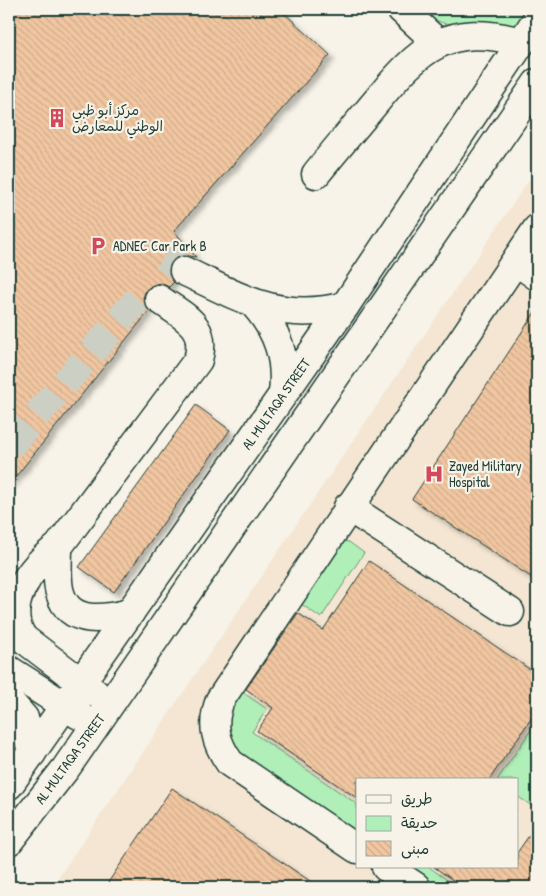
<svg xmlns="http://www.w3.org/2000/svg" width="546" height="896" font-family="'Patrick Hand','Playpen Sans Arabic',sans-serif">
<defs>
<pattern id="building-back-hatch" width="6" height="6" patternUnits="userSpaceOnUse" patternTransform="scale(1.25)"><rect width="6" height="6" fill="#f1c6a1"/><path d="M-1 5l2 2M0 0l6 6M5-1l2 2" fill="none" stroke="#ceab8b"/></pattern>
<filter id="shadow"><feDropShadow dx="4.5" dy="4.5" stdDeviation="2.5" flood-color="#0004"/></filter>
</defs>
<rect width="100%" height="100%" fill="#f7f3e8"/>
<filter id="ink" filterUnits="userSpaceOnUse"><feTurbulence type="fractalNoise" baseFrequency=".02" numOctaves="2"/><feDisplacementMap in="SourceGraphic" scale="10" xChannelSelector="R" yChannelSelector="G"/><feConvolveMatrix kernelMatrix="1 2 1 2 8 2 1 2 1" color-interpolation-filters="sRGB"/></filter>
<g filter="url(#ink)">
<!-- built -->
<path fill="#f5e6d3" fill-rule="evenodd" d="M537 168V887H52ZM357 780H517V867H357Z"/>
<!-- green -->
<g fill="#b0f0b8" stroke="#689676">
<path d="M419 9H527L514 27C482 28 445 33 419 9Z"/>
<path d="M338 541 349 542 364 553 321 618 294 599Z"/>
<path d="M232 685 267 709 252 732 357 804V835L224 744Z"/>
<path d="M537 721V806L535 808 517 796V780H497Z"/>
<path d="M404 867H429L457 887H433Z"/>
</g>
<!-- building -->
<g fill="url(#building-back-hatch)" stroke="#1f3d34" filter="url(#shadow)">
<path d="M9 9H280L330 55 174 231 196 257 183 255 176 258 170 265 169 273 174 282 169 287 160 283 153 285 146 290 143 298 149 311 9 485Z"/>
<path d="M537 309V581L412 499Z"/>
<path d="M196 405 230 430 114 592 79 567Z"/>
<path d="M369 561 537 674V710L489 780H357V798L257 731 273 708 246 689 298 613 323 630Z"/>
<path d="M172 788 319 887H105Z"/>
<path d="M537 824V887H463L434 867H517V853Z"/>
</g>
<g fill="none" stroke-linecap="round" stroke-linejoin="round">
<!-- minor-tunnel -->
<g stroke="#cccfc4" stroke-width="28" stroke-dasharray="28 14" stroke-linecap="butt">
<path d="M164 256 184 271"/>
<path d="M9 447 138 299 145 296 159 299"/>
</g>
<!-- minor casing -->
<g stroke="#1f3d34" stroke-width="31">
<g id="minor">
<path d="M401 9 438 43"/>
<path d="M316 174C335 150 355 127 375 103 420 48 447 22 521 42"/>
<path d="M516 261 537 276"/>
<path d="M184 271C241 298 280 323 345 306"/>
<path d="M254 304C278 331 287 358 283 394"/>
<path d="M348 507 510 612"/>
<path d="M58 547C58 561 56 580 60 593 70 626 105 619 130 613"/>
<path d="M9 670 79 715"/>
<path d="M95 693 24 639C0 608 30 566 58 547L198 360C208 325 184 317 159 299"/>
<path d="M9 701 24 718 32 753"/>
<path d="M9 785 345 306 537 19"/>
<path d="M9 841 66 768 95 726 537 83"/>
<path d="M357 849 230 763C215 742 211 724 220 700L537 229"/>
<path d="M386 867 416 887"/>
</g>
</g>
<!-- minor -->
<use href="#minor" stroke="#f7f3e8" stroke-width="28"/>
</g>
</g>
<!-- icons -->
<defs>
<g id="building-bare" transform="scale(1.5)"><path d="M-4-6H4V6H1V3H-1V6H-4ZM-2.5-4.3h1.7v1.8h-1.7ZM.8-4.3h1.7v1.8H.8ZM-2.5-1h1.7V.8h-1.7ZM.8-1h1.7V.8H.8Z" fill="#d1495b" stroke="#f7f3e8" stroke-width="2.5" paint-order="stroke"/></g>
<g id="parking-bare" transform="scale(1.5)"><path d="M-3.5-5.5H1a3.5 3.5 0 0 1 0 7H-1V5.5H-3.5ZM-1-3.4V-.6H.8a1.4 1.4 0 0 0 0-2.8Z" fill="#d1495b" stroke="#f7f3e8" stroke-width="2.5" paint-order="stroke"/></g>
<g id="hospital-bare" transform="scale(1.5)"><path d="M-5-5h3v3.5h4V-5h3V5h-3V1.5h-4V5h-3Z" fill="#d1495b" stroke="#f7f3e8" stroke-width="2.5" paint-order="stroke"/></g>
</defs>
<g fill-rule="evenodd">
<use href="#building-bare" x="57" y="118"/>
<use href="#parking-bare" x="98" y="246"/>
<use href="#hospital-bare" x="434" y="474"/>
</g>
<g text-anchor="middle" stroke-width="4.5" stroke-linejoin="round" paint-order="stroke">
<!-- poi labels -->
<g font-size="14" fill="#1f3d34" stroke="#f7f3e8" text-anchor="start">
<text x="72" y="115">مركز أبو ظبي<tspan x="72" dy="16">الوطني للمعارض</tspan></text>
<text x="113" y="251">ADNEC Car Park B</text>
<text x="449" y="471">Zayed Military<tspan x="449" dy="16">Hospital</tspan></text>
</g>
<!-- street labels -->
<g font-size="14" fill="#1f3d34" stroke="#f7f3e8">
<text transform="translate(276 404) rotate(-55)" y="5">AL MULTAQA STREET</text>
<text transform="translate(70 759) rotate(-54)" y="5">AL MULTAQA STREET</text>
</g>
</g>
<!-- margin -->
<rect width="546" height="896" fill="none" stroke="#f7f3e8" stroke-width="30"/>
<rect x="15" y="15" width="516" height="866" fill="none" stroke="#1f3d34" stroke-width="2" filter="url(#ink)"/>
<!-- legend -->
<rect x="356" y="778" width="162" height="90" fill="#f7f3e8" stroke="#a1aaa0"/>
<rect x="366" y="795" width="25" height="8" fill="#f7f3e8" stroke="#a1aaa0"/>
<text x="401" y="804" font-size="15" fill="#1f3d34">طريق</text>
<rect x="366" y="816" width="25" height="15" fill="#b0f0b8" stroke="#a1aaa0"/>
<text x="401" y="828" font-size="15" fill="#1f3d34">حديقة</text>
<rect x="366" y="841" width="25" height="15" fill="url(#building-back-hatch)" stroke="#a1aaa0"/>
<text x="401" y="854" font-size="15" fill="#1f3d34">مبنى</text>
</svg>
